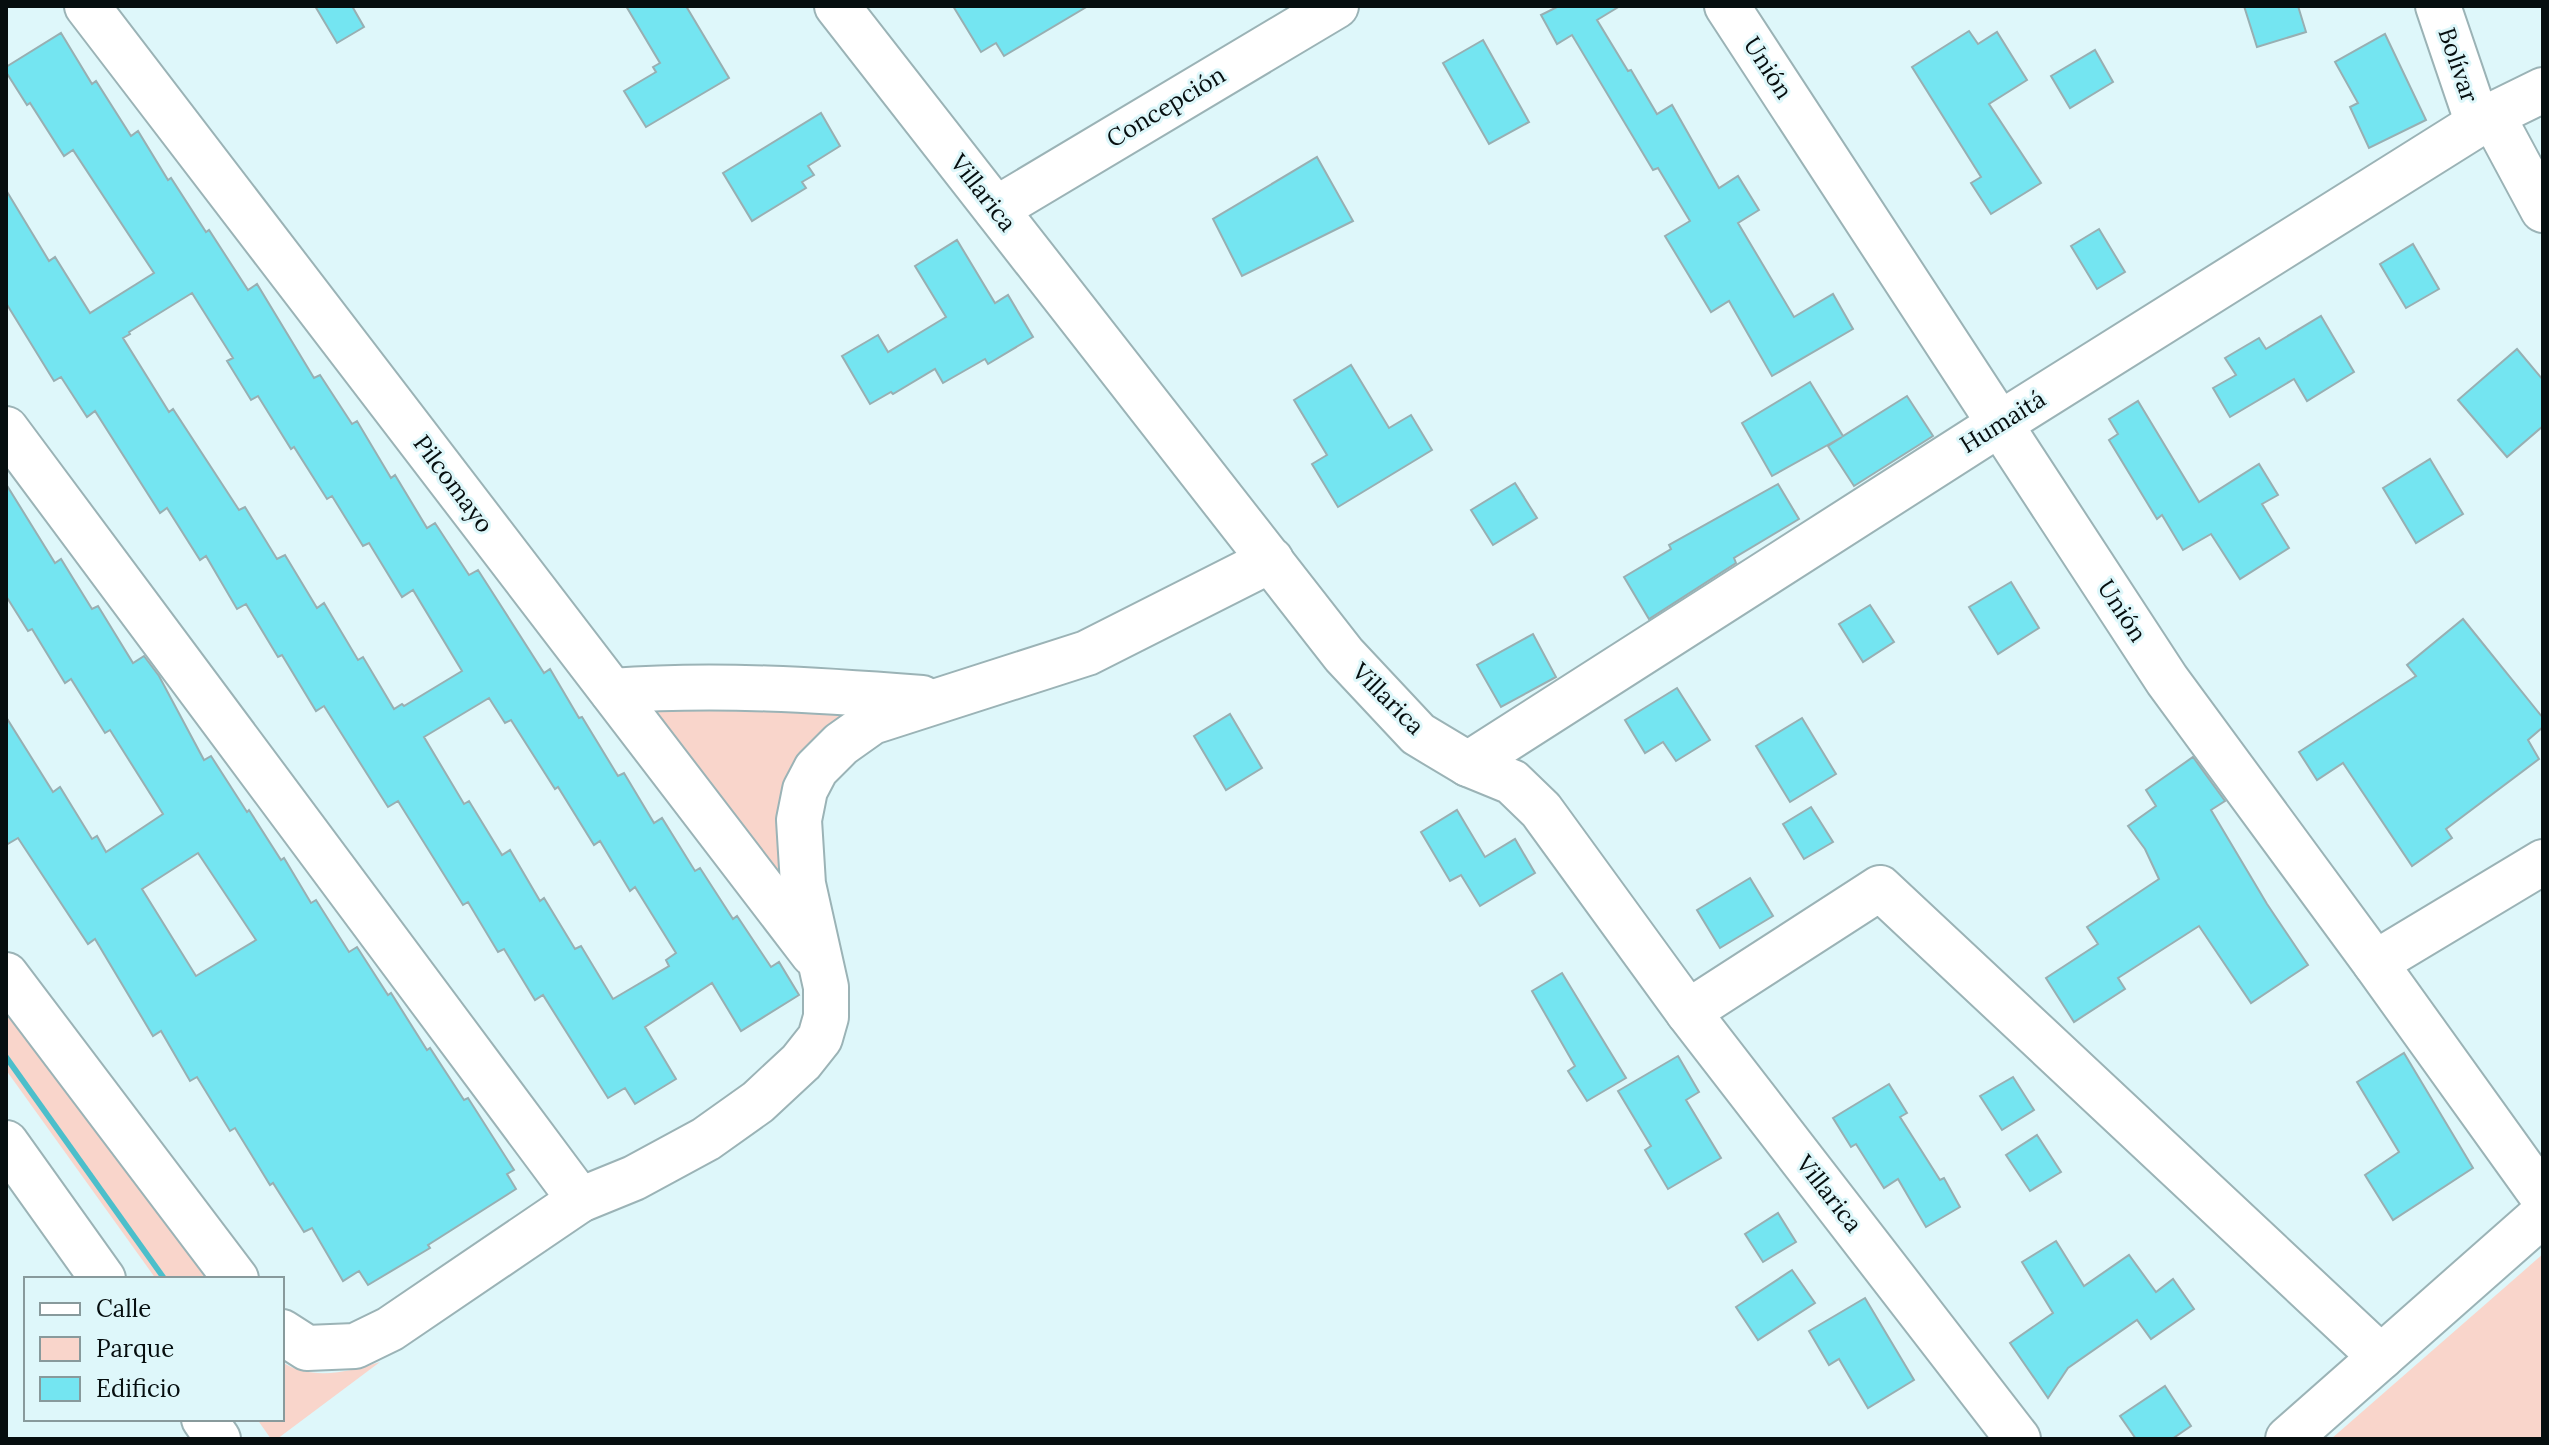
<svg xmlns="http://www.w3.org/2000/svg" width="2549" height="1445" font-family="Lora,serif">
<rect width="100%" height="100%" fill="#def7fa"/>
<!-- green -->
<g fill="#f9d5cb">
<path d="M657 708H865L784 877 779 874 655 714Z"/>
<path d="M6 1011 207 1279H156L6 1070Z"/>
<path d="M2543 1254V1439H2331Z"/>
<path d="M282 1362C311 1381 350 1372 380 1362L277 1439H271L257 1419H282Z"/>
</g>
<!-- water -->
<path fill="#4cbfcb" d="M6 1052 168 1279H161L6 1062Z"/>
<!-- building -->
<g fill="#74e5f1" stroke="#98afb2" stroke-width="2" fill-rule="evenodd">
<path d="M315 6H352L364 27 337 43Z"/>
<path d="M626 6H686L729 78 646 127 624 91 656 72 653 67 660 63Z"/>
<path d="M953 6H1088L1004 56 996 43 981 52Z"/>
<path d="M1559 6H1620L1597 20 1628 71 1631 70 1657 114 1672 105 1719 188 1738 176 1759 210 1738 223 1794 317 1833 294 1853 329 1772 376 1729 301 1711 312 1665 236 1690 221 1658 168 1653 170 1572 35 1557 44 1541 15Z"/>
<path d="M2244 6H2298L2306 32 2257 47Z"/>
<path d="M1969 31 1978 44 1997 32 2027 80 1989 104 2041 183 1991 214 1971 183 1981 177 1912 67Z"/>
<path d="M61 33 92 84 96 81 131 136 138 131 168 180 171 178 206 232 209 230 248 290 257 284 314 378 320 375 352 424 357 421 391 478 395 475 427 528 435 523 469 575 478 570 544 673 550 669 579 718 582 717 618 776 624 773 654 823 662 818 695 871 700 868 733 919 737 916 771 967 779 962 799 995 741 1031 712 983 645 1027 676 1079 635 1104 625 1088 608 1098 543 995 535 1000 504 949 498 952 468 902 463 905 398 801 388 807 324 706 316 711 282 655 278 657 246 604 237 609 206 556 200 560 167 508 160 513 95 411 87 417 61 377 54 381 6 303V190L49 261 55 257 90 313 154 273 73 150 64 156 30 103 27 105 6 72V67ZM192 293 233 358 227 361 251 400 258 396 291 449 294 447 327 499 332 496 363 546 369 543 402 597 413 590 462 671 404 706 402 704 394 709 363 657 358 660 324 603 317 608 285 555 277 559 245 507 239 510 173 409 169 412 123 338 130 334 129 332ZM489 698 505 723 511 720 555 789 558 787 594 845 600 841 630 891 635 887 676 953 666 960 669 966 613 999 581 946 575 949 544 898 540 901 510 850 502 855 469 801 464 804 424 737Z"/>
<path d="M2385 34 2426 120 2369 148 2350 107 2358 103 2335 62Z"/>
<path d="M1483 40 1529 122 1489 144 1443 63Z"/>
<path d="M2095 50 2113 82 2070 108 2051 76Z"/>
<path d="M821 113 840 146 808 166 814 175 802 182 806 188 752 221 723 173Z"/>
<path d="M1317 157 1353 221 1242 276 1213 219Z"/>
<path d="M2099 229 2125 272 2097 289 2071 246Z"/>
<path d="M957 240 995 303 1008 295 1033 337 988 364 985 359 943 383 935 369 893 394 891 392 870 404 842 356 878 335 888 352 946 317 915 266Z"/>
<path d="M2413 244 2439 289 2406 308 2380 264Z"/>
<path d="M2321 316 2354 372 2307 401 2294 379 2230 417 2213 388 2236 375 2225 358 2259 338 2266 349Z"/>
<path d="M2517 349 2543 380V426L2507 457 2458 400Z"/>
<path d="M1351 365 1389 428 1411 415 1432 450 1338 507 1312 464 1327 455 1294 400Z"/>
<path d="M1810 382 1843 436 1907 396 1933 436 1854 486 1828 446 1842 437 1772 476 1742 423Z"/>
<path d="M2138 401 2199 502 2259 464 2278 495 2262 504 2289 548 2240 579 2211 534 2183 550 2162 515 2157 519 2109 440 2118 434 2109 419Z"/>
<path d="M2430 459 2463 514 2416 543 2383 488Z"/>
<path d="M1515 483 1537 518 1493 545 1471 510Z"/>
<path d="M6 484 55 563 61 559 92 609 98 606 133 663 144 656 159 676 204 760 211 756 247 812 249 810 281 860 284 858 311 903 316 900 349 952 357 947 388 995 391 993 427 1050 430 1048 464 1100 468 1098 514 1170 507 1174 516 1189 428 1245 430 1248 368 1285 359 1271 343 1281 312 1228 304 1232 273 1183 270 1185 235 1128 230 1131 197 1077 190 1081 161 1031 153 1036 95 939 88 944 18 838 6 845V717L53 792 60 787 92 839 97 836 106 852 163 814 110 730 105 733 71 679 65 683 32 629 28 631 6 596ZM198 853 256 940 196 976 142 889Z"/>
<path d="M1778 484 1799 519 1734 558 1736 563 1649 619 1624 577 1671 549 1669 545Z"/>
<path d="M2011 582 2039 628 1998 654 1969 607Z"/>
<path d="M1870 605 1894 642 1863 662 1839 624Z"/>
<path d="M2463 619 2543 718V727L2528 740 2539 759 2446 829 2452 838 2412 866 2343 763 2317 780 2299 752 2416 676 2407 665Z"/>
<path d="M1533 634 1556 677 1501 707 1477 665Z"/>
<path d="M1677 688 1710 740 1676 761 1663 742 1645 753 1625 720Z"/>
<path d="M1230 714 1262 768 1226 790 1194 736Z"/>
<path d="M1802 718 1836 774 1790 802 1756 746Z"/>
<path d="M2193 757 2225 801 2211 810 2267 904 2308 965 2251 1003 2199 926 2118 978 2125 989 2074 1022 2046 978 2098 944 2087 927 2159 879 2145 849 2128 826 2156 806 2146 790Z"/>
<path d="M1811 807 1833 842 1804 859 1783 824Z"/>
<path d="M1457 810 1485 857 1515 839 1535 873 1480 906 1461 875 1450 881 1421 832Z"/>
<path d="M1750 878 1773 916 1720 948 1697 910Z"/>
<path d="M1562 973 1626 1078 1587 1101 1568 1071 1575 1066 1532 991Z"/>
<path d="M2404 1053 2473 1168 2393 1220 2365 1175 2399 1152 2357 1082Z"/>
<path d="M1678 1056 1699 1092 1686 1100 1721 1158 1668 1189 1645 1150 1651 1146 1618 1091Z"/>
<path d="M2013 1077 2034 1110 2002 1130 1980 1096Z"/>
<path d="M1889 1084 1907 1113 1900 1117 1940 1180 1944 1178 1960 1207 1926 1227 1898 1179 1884 1188 1856 1144 1851 1147 1833 1118Z"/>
<path d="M2037 1135 2061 1172 2030 1191 2006 1155Z"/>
<path d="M1778 1213 1796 1242 1763 1262 1745 1234Z"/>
<path d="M2056 1241 2084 1286 2129 1255 2156 1292 2173 1279 2194 1309 2151 1339 2137 1320 2068 1368 2048 1398 2010 1343 2053 1313 2022 1262Z"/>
<path d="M1792 1270 1815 1303 1758 1340 1736 1307Z"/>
<path d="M1865 1298 1914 1380 1868 1408 1839 1359 1829 1365 1809 1331Z"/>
<path d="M2165 1386 2191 1426 2172 1439H2136L2120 1416Z"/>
</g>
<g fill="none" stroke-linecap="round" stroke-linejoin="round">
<!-- minor casing -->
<g stroke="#9bb3b6" stroke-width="48">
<g id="minor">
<path d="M87 6 813 954"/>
<path d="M837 6 1344 655 1418 734 1468 764 1512 782 1541 810 1688 1012 2018 1439"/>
<path d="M1727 6 2167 680 2375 963 2543 1197"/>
<path d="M2438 6 2478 124"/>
<path d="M2492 115 2543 210"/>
<path d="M996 209 1336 6"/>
<path d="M6 429 580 1200"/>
<path d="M612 691C715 683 819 690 922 698"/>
<path d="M1468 764 2001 423 2492 115 2543 90"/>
<path d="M2375 963 2543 862"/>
<path d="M6 975 236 1279"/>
<path d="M1688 1012 1880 888 2381 1357"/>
<path d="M6 1143 103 1279"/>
<path d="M282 1332 307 1348 355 1346 390 1329 580 1200 634 1178 706 1139 758 1102 801 1062 820 1038 826 1017V987L803 884 799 820 805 790 816 769 841 744 872 722 1087 653 1271 560"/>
<path d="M204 1419 218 1439"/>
<path d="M2288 1439 2543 1214"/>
</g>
</g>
<!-- minor -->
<use href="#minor" stroke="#fff" stroke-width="44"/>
</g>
<g text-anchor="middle" stroke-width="6" stroke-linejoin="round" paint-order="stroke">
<!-- street labels -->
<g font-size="24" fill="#060e0f" stroke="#def7fa">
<text transform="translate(2458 65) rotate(71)" y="8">Bolívar</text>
<text transform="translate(1768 68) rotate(57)" y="8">Unión</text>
<text transform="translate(1166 107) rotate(-31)" y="8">Concepción</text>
<text transform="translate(983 193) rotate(52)" y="8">Villarica</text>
<text transform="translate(2003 422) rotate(-32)" y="8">Humaitá</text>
<text transform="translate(453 484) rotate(53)" y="8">Pilcomayo</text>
<text transform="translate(2122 611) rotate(57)" y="8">Unión</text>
<text transform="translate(1388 699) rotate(45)" y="8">Villarica</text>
<text transform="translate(1829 1194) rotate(52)" y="8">Villarica</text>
</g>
</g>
<!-- border -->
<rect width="2549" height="1445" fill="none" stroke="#060e0f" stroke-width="16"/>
<!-- legend -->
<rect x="24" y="1277" width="260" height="144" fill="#def7fa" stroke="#889a9c" stroke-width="2"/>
<rect x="40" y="1303" width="40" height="12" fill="#ffffff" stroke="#889a9c" stroke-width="2"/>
<text x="96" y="1317" font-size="24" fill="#060e0f">Calle</text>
<rect x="40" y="1337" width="40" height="24" fill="#f9d5cb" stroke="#889a9c" stroke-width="2"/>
<text x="96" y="1357" font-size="24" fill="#060e0f">Parque</text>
<rect x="40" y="1377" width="40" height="24" fill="#74e5f1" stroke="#889a9c" stroke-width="2"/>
<text x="96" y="1397" font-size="24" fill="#060e0f">Edificio</text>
</svg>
